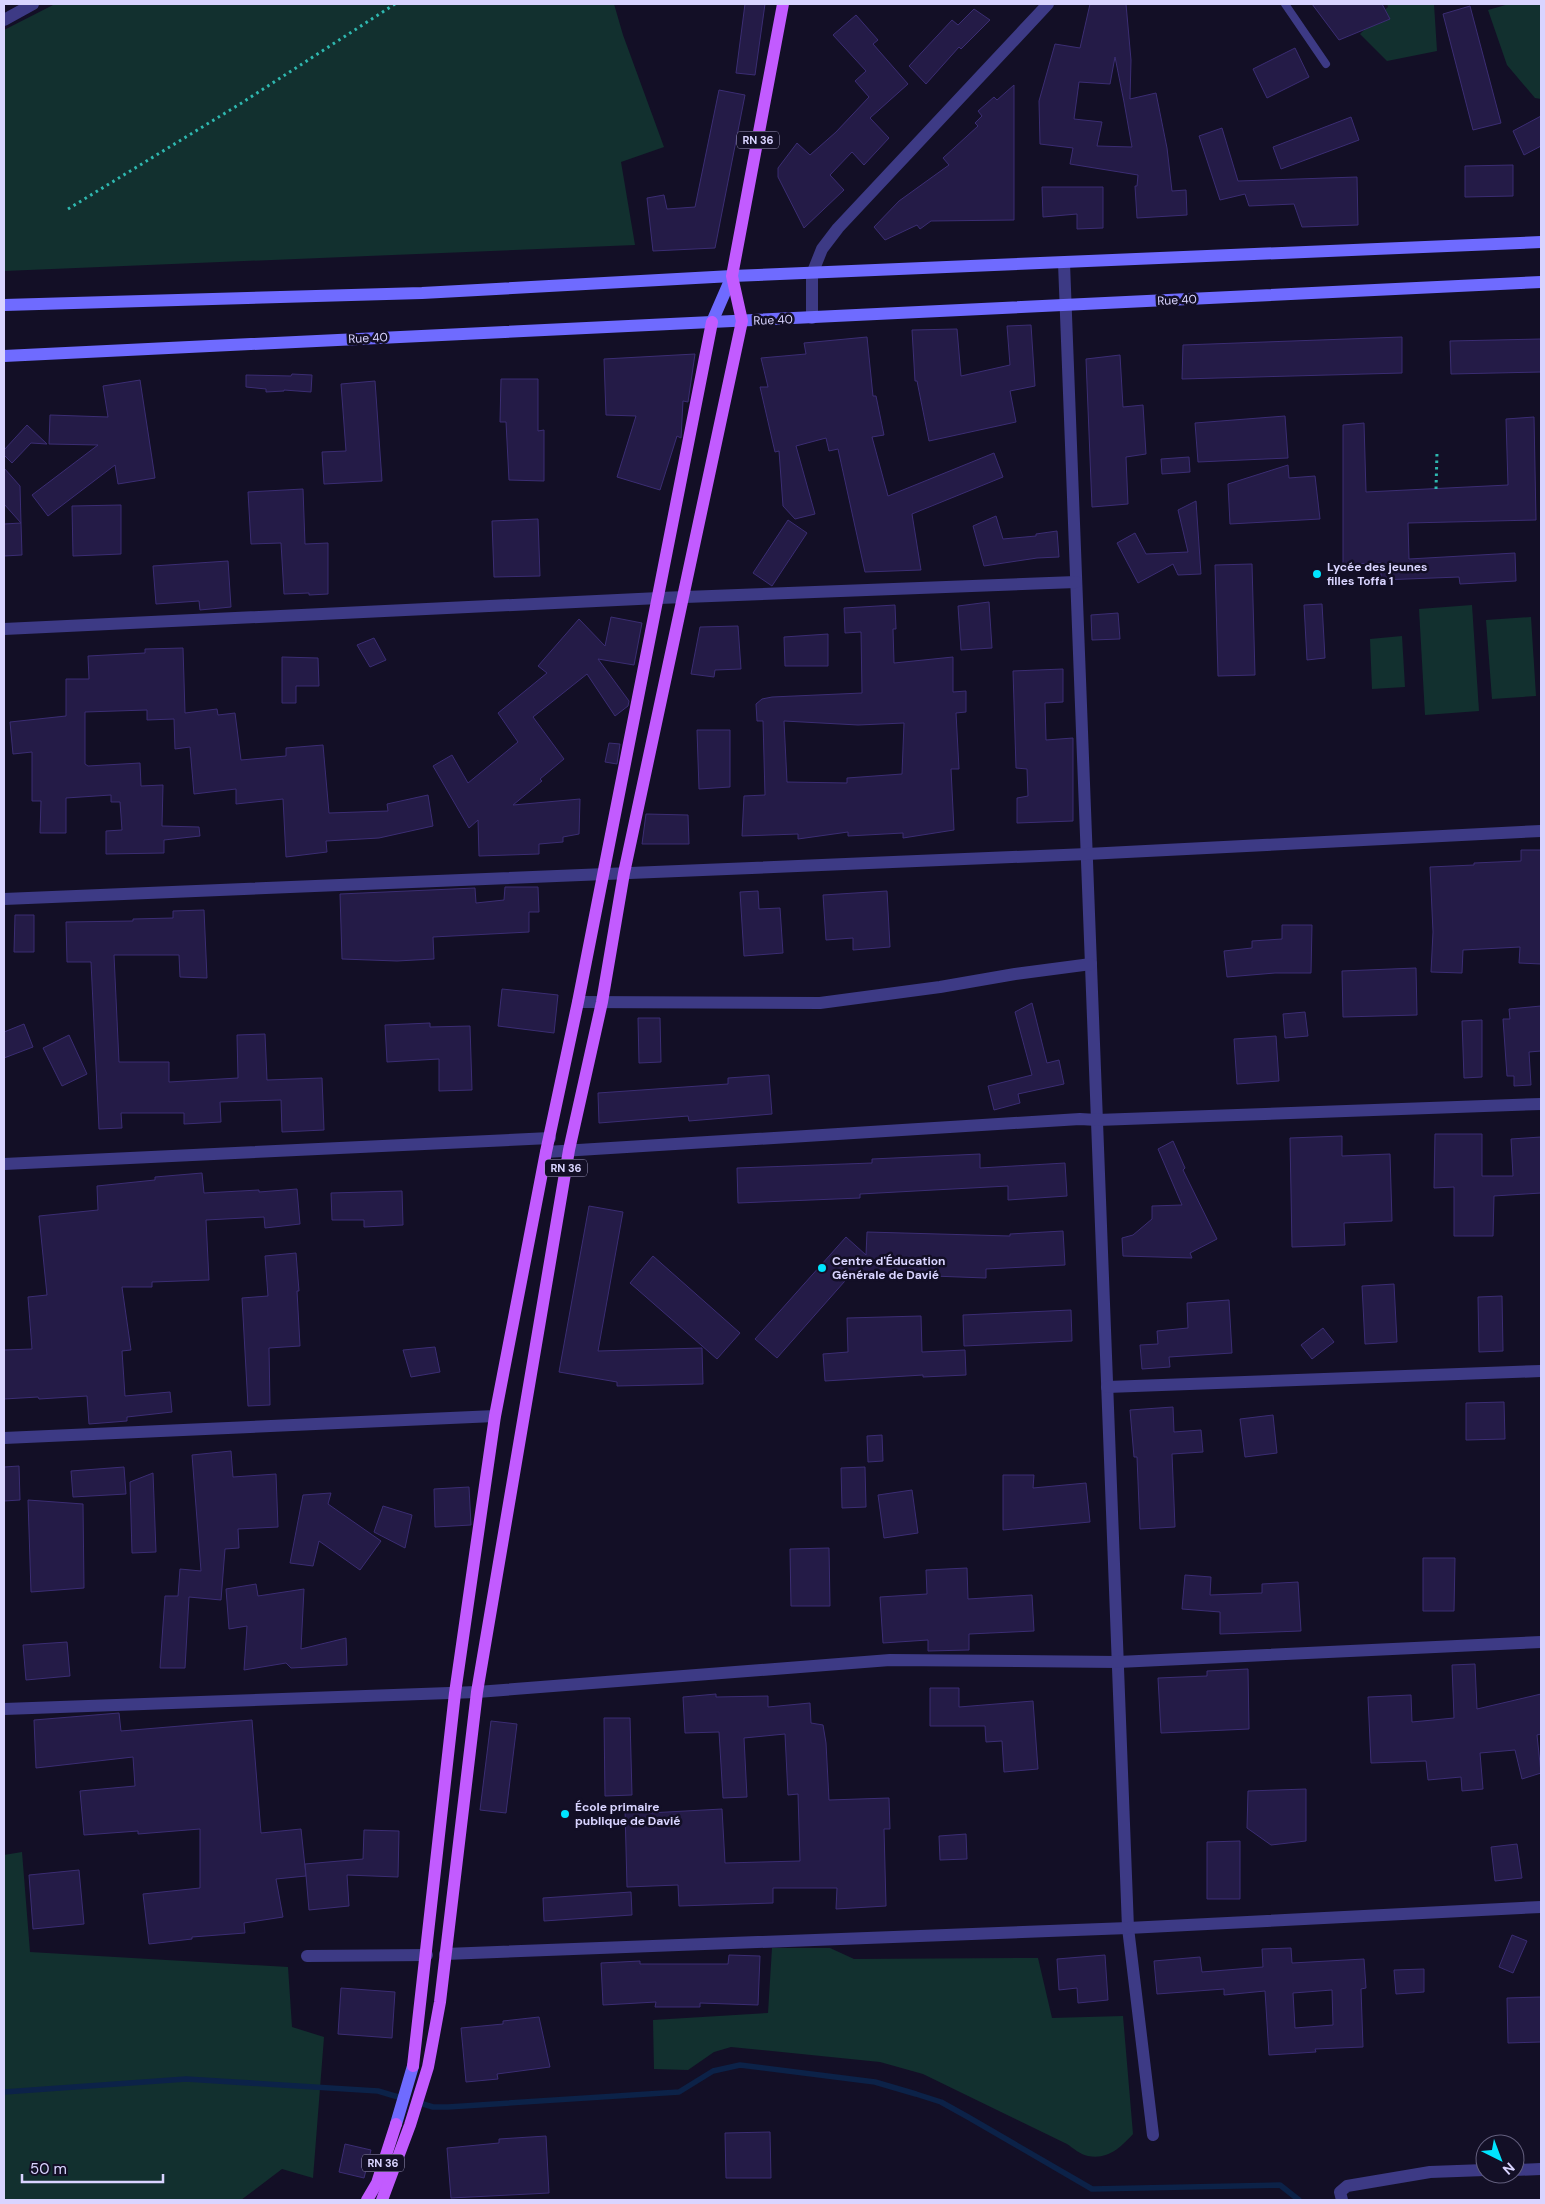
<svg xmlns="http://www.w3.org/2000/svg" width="1545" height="2204" font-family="'DM Sans',sans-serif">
<rect width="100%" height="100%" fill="#130f26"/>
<!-- green -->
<g fill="#12302f">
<path d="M55 4H614L623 35 664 147 621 162 635 245 4 271V30Z"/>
<path d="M1387 4H1434L1437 51 1387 61 1360 34 1388 7Z"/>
<path d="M1509 4H1541V99L1535 98 1507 65 1488 10Z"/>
<path d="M1472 605 1479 711 1425 715 1419 609Z"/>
<path d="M1531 617 1536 696 1492 699 1486 620Z"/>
<path d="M1402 636 1405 687 1372 689 1370 639Z"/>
<path d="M22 1852 30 1952 288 1967 292 2027 324 2037 313 2178 282 2169 241 2200H4V1855Z"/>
<path d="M772 1948H830L854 1959 1038 1958 1052 2018 1123 2016 1133 2134C1121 2147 1108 2160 1088 2156 1081 2155 1073 2148 1067 2144L923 2074 880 2062 731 2047 714 2052 688 2070 654 2069 653 2020 768 2013Z"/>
</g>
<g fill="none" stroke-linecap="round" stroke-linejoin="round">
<!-- stream -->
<g stroke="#0c2248" stroke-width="5.5">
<path d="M4 2092 186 2079 378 2091 405 2099"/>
<path d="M416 2102 433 2107H448L679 2092 713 2071 740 2065 875 2082 916 2094 941 2102 968 2117 1092 2189 1280 2185 1299 2200"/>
</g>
</g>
<!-- building -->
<g fill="#241b47" stroke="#3b2d73" fill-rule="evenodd">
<path d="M745 4H765L755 75 736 73Z"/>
<path d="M1090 4H1126L1131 60 1130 99 1156 93 1167 148 1172 191 1186 190 1187 215 1137 218 1135 186H1137L1138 175 1070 164 1073 148 1040 144 1039 101 1055 44 1080 48ZM1115 57 1124 102 1132 147 1097 146 1102 122 1074 119 1079 82 1110 84Z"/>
<path d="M1312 4H1382L1390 19 1339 40Z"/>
<path d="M1470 6 1501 123 1473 130 1443 14Z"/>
<path d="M974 9 990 20 961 49 959 47 926 84 909 66 952 20 958 25Z"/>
<path d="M856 15 878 40 873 44 908 84 870 118 889 138 864 165 852 152 830 175 844 190 804 228 778 177V168L797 143 810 155 836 132 869 97 855 81 866 71 833 35Z"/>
<path d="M1295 48 1309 77 1267 98 1253 69Z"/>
<path d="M1014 85V220L931 221 920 229 917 225 885 240 874 227 899 201 949 165 943 158 978 126 975 123 982 116 978 111 994 97 997 100Z"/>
<path d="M719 90 745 95 715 248 653 251 647 198 664 195 667 209 695 207Z"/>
<path d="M1541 116V146L1524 155 1513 131Z"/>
<path d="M1351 117 1359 140 1281 169 1273 147Z"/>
<path d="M1222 128 1238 181 1357 177 1358 225 1302 227 1294 204 1249 206 1245 194 1220 200 1199 136Z"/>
<path d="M1513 165V196L1465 197V166Z"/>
<path d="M1042 187H1103V228L1077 229V214L1043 217Z"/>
<path d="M1031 325 1035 386 1010 391 1016 422 929 441 917 381H915L912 330 957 329 961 376 1010 365 1007 326Z"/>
<path d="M867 337 873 396H876L884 435 872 437 888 496 994 453 1003 477 912 514 921 570 865 572 838 449 829 451 826 438 796 446 815 514 795 519 783 506 779 451 775 452 760 387H768L761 358 806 354 804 343Z"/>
<path d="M1402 337V373L1182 379 1183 345Z"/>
<path d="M1541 339V372L1451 374 1450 341Z"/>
<path d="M695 354 688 402 683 401 681 438 677 436 660 490 617 477 636 416 606 415 604 359Z"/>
<path d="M1120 355 1123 407 1143 405 1146 454 1126 457 1128 504 1092 507 1086 359Z"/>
<path d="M292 374 312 375 311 392 284 390V391L266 392V389L246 387V375L291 376Z"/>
<path d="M501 379H538V431L544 430V481L509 480 506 422H500Z"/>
<path d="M140 380 155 478 118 484 115 465 48 516 32 495 98 445 49 444 50 415 108 417 103 386Z"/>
<path d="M375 381 382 481 324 484 322 452 346 451 341 384Z"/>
<path d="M1285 416 1288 458 1198 462 1195 423Z"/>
<path d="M1534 417 1536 520 1408 523 1409 559 1515 553 1516 581 1460 584 1459 577 1381 580V563L1343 564V425L1364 423 1366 492 1508 485 1506 419Z"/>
<path d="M27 425 47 444 31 443 12 463 4 455V450Z"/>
<path d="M1189 457 1190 472 1162 474 1161 459Z"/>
<path d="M1288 465 1289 478 1315 476 1320 519 1230 524 1228 484Z"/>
<path d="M4 468 20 486 21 523 4 504Z"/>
<path d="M303 489 305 544 328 543V594L309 595V593L284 594 281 543 251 544 248 492Z"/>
<path d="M1196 501 1201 574 1178 575 1173 564 1138 583 1117 543 1135 533 1146 554 1188 552 1178 510Z"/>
<path d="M121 505V554L73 556 72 506Z"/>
<path d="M996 516 1003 539 1036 536V534L1057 531 1059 557 1037 558 984 566 973 526Z"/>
<path d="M538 519 540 576 494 577 492 521Z"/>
<path d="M788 520 807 533 772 586 753 573Z"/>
<path d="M21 523 22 555 4 556V524Z"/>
<path d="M228 561 231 607 200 610 199 601 156 604 153 566Z"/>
<path d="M1252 564 1255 675 1218 676 1215 565Z"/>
<path d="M989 602 992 648 961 650 958 606Z"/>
<path d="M1322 604 1325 658 1307 660 1304 605Z"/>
<path d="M895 605 896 629H893L894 663 953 657V692L966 691V712L956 713 959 769H951L954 830 903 838V833L848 836V832L798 839V834L742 836 744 796 765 795 763 721H757L756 704 762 699 772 697 862 693 861 632 845 633 844 608ZM784 721 858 725 904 723 902 774 847 778V783L787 782Z"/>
<path d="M1118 613 1120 639 1092 640 1091 615Z"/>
<path d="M611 617 642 623 634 665 598 659 629 701 628 706 615 716 587 674 533 717 564 759 540 779 542 781 513 805 580 799 579 834 563 837V842L539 844V854L479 856 478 820 469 828 433 766 452 755 468 783 518 742 498 713 547 673 538 666 579 619 605 646Z"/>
<path d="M738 626 741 669 715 670 714 677 691 674 700 627Z"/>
<path d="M828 634V666H785L784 637Z"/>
<path d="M374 638 386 660 370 667 357 645Z"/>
<path d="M183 648 185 713 217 709 218 715 235 713 241 760 286 756V748L323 745 329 813 388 811 387 804 428 795 433 826 379 838 326 841 327 852 286 857 283 799 236 804V789L194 794 190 747 175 749 174 719 147 720V710L85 712V764L88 766 140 763 141 786 163 785 162 826 199 827 200 836 164 840V853L106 854V831L122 830 120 802H111V795L66 798V833H40L41 801H32V752L13 754 10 722 66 716V679H89L88 656 145 653V649Z"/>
<path d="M282 657 318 658 319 686H296V703H282Z"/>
<path d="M1063 669V702L1045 703 1046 740 1073 738V821L1017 823V798L1028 796 1027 769 1016 768 1013 671Z"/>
<path d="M697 730H730V787L699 789Z"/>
<path d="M609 743 620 744 617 764 605 762Z"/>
<path d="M646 814 688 815 689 844H642Z"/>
<path d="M1521 850H1541V964L1519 963 1520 947 1463 950 1462 973 1431 972 1433 932 1430 867 1474 865V863L1521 861Z"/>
<path d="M505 887H538L539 912H529V932L433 937 434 959 397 961 342 959 340 894 475 888 476 903 504 900Z"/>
<path d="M758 891 759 909 780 908 783 953 744 956 740 892Z"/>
<path d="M887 891 890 947 853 950V938L826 940 823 895Z"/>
<path d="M204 910 207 978 180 977 179 955H114L119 1062H169V1082L238 1078 237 1035 265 1034 267 1080 322 1078 324 1130 282 1132 281 1100 220 1102 221 1122 184 1124V1113H121L122 1128 99 1129 91 962H67L66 922 133 921V919L173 918V911Z"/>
<path d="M15 915H34V952H14Z"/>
<path d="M1282 925H1312L1311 973H1275L1227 977 1224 951 1252 948V941L1282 939Z"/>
<path d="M1416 968 1417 1015 1343 1017 1342 971Z"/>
<path d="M502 989 558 995 554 1033 498 1026Z"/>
<path d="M1032 1003 1047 1063 1059 1060 1064 1084 1018 1094 1020 1103 994 1110 988 1086 1032 1075 1015 1012Z"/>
<path d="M1541 1006V1051L1529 1052 1531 1085 1514 1086V1076H1507L1503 1019H1510L1509 1009Z"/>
<path d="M1305 1012 1308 1036 1285 1038 1283 1014Z"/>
<path d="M638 1018H660L661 1062 639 1063Z"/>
<path d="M1482 1020V1077L1464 1078 1462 1021Z"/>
<path d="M430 1023V1027L470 1026 472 1090 439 1091V1059L387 1062 385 1025Z"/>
<path d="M24 1024 33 1047 4 1058V1032Z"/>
<path d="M69 1035 87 1074 62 1086 43 1048Z"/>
<path d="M1276 1036 1279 1081 1237 1084 1234 1039Z"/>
<path d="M769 1075 772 1114 689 1121 688 1116 599 1123 598 1093 728 1084V1078Z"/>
<path d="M1435 1134H1482V1176H1513L1511 1139 1541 1137V1193L1494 1196 1493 1236H1454V1187L1434 1188Z"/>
<path d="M1342 1136V1156L1390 1154 1392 1221 1344 1223 1345 1245 1292 1247 1290 1138Z"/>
<path d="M1173 1141 1185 1168 1183 1170 1217 1239 1190 1253 1192 1258 1123 1256 1122 1238 1133 1235 1152 1219V1206L1182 1205 1158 1149Z"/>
<path d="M980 1154V1168L1065 1163 1067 1196 1008 1200V1186L860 1194V1198L738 1203 737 1168 872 1163V1159Z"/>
<path d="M202 1173 204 1193 259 1190V1192L297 1189 300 1224 265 1228 264 1217 206 1220 209 1280 152 1282V1287H122L131 1350 122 1351 125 1396 170 1392 172 1412 127 1417V1421L89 1424 87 1396 39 1399 38 1397 4 1399V1350L32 1349 28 1297 47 1295 39 1216 98 1210 97 1186 155 1180V1177Z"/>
<path d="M402 1191 403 1225 364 1227V1220H332L331 1193Z"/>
<path d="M589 1206 623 1212 598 1351 702 1348 703 1384 617 1386V1382L559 1372Z"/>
<path d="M1063 1231 1065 1265 986 1269V1278L852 1273 777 1358 755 1339 846 1237 866 1255 867 1232 1010 1236V1234Z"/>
<path d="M296 1253 299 1291H297L300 1346 269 1348 270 1405 248 1406 242 1298 268 1296 265 1256Z"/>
<path d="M653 1256 740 1333 717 1359 630 1283Z"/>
<path d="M1394 1284 1397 1342 1365 1344 1362 1286Z"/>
<path d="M1502 1296 1503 1351 1479 1352 1478 1297Z"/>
<path d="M1229 1300 1232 1353 1169 1357 1170 1367 1142 1369 1140 1345 1158 1344 1157 1331 1188 1328 1187 1303Z"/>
<path d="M1071 1310 1072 1341 964 1346 963 1315Z"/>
<path d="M921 1316 922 1352 965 1350 966 1375 923 1377V1375L825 1381 823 1354 848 1352 847 1318Z"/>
<path d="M1323 1328 1334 1342 1312 1359 1301 1345Z"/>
<path d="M435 1347 440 1372 411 1377 403 1350Z"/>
<path d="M1504 1402 1505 1439 1466 1440V1403Z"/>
<path d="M1173 1407 1174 1432 1201 1430 1203 1452 1172 1454 1175 1527 1140 1529 1137 1457H1134L1130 1410Z"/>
<path d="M1273 1415 1277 1453 1245 1457 1240 1419Z"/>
<path d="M882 1435 883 1461 868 1462 867 1436Z"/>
<path d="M231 1451 233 1477 276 1474 278 1527 238 1529 239 1548 225 1549 221 1600 189 1597 185 1668H160L165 1596H178L180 1569 201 1571 192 1455Z"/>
<path d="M19 1466 20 1500 4 1501V1467Z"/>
<path d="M124 1467 126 1494 73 1497 71 1471Z"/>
<path d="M865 1467 866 1507 842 1508 841 1468Z"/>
<path d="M153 1473 156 1552 132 1553 130 1482Z"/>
<path d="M1003 1475H1034L1033 1488 1086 1483 1090 1522 1003 1530Z"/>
<path d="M469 1487 471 1525 435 1527 434 1489Z"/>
<path d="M912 1490 918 1533 884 1538 878 1495Z"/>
<path d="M331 1493 328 1504 381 1541 360 1570 319 1541 313 1566 290 1563 303 1495Z"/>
<path d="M28 1500 83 1504 84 1588 31 1592Z"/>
<path d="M383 1506 412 1515 405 1548 374 1532Z"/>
<path d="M829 1548 830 1606H791L790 1549Z"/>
<path d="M1423 1558H1455L1454 1611H1423Z"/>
<path d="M967 1568 968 1599 1032 1595 1034 1631 969 1634V1650L928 1651V1640L883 1643 880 1597 927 1594 926 1570Z"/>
<path d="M1185 1575 1211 1577 1210 1595 1262 1593V1584L1298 1582 1301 1631 1220 1634V1612L1182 1609Z"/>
<path d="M256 1584 258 1596 304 1589 301 1649 346 1638 347 1665 291 1668 286 1663 244 1670 247 1626 229 1629 226 1589Z"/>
<path d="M67 1642 70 1676 26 1680 23 1645Z"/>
<path d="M1475 1664 1477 1709 1541 1694V1734L1537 1735 1541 1773 1522 1779 1515 1750 1480 1753 1483 1789 1462 1791 1461 1777 1428 1780 1426 1761 1371 1763 1368 1697 1411 1695 1412 1722 1454 1718 1452 1665Z"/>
<path d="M1248 1669 1249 1729 1161 1733 1158 1678 1207 1676V1671Z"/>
<path d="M930 1688H959V1707L1033 1701 1038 1769 1004 1772 1002 1741 986 1742 985 1726H930Z"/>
<path d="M716 1694V1697L768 1696V1707L810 1703 811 1723 823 1725 826 1743 829 1800 889 1798 890 1829H884L886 1906 836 1909 837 1888H773V1903L679 1906 678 1885 627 1887 625 1809 649 1808V1813L722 1809 725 1863 800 1861 798 1794 788 1795 785 1734 744 1738 747 1797 723 1798 719 1732 685 1733 683 1697Z"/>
<path d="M119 1713 121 1731 252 1720 261 1833 301 1829 306 1876 276 1879 283 1917 244 1923 245 1933 192 1937V1939L149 1944 143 1894 200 1888V1829L138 1834V1831L84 1835 80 1791 135 1786 133 1757 36 1768 34 1720Z"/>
<path d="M604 1718H630L632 1795 605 1796Z"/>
<path d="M491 1721 517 1724 506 1813 480 1810Z"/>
<path d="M1306 1789V1841L1271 1845 1247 1828 1248 1791Z"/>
<path d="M364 1830 399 1831 398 1877 347 1875 349 1906 309 1910 305 1864 363 1859Z"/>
<path d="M966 1834 967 1859 940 1860 939 1836Z"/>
<path d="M1240 1841V1899H1207V1842Z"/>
<path d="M1517 1844 1522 1878 1495 1881 1491 1847Z"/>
<path d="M79 1870 84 1924 33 1929 29 1875Z"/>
<path d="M631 1892 632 1915 544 1921 543 1898Z"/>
<path d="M1512 1935 1527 1941 1513 1973 1499 1967Z"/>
<path d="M1291 1948 1292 1963 1364 1959 1366 1988 1361 1989 1363 2047 1315 2049 1316 2052 1269 2055 1265 1991 1224 1995V1989L1157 1994 1154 1961 1200 1957 1202 1972 1263 1967 1262 1949ZM1332 1990 1333 2025 1295 2028 1293 1993Z"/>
<path d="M729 1955 760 1956 758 2005 700 2003V2007H655L656 2002 603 2005 601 1963 640 1961V1964H728Z"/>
<path d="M1105 1955 1108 2000 1078 2003 1077 1988 1059 1990 1057 1959Z"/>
<path d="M1424 1969V1992L1396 1994 1394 1970Z"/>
<path d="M341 1988 395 1992 392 2038 338 2034Z"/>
<path d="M1541 1997V2042L1508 2043 1507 1998Z"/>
<path d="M539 2017 550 2067 497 2074 498 2079 466 2082 461 2028 503 2024V2021Z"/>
<path d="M770 2132 771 2178H726L725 2133Z"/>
<path d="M546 2136 549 2193 451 2198 447 2148 499 2143V2139Z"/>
<path d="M345 2144 371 2150 364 2178 339 2172Z"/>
</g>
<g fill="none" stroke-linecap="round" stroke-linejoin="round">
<!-- path -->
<g stroke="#2fb8b0" stroke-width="3" stroke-dasharray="2.5 4" stroke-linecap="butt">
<path d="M68 209 240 104 395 4"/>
<path d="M1436 489 1437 452"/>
</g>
<!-- service -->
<path stroke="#3d3a85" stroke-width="8" d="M1285 4 1326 64"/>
<!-- minor -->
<g stroke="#3d3a85" stroke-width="12">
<path d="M4 20 33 4"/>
<path d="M1064 263 1128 1928 1153 2135"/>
<path d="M4 629 659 598 1076 582"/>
<path d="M4 899 1087 854 1541 831"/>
<path d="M578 1002 820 1003 940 987 1015 974 1091 964"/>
<path d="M546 1152 1080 1119 1097 1120 1541 1104"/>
<path d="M4 1164 550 1138"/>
<path d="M1107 1387 1541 1371"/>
<path d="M4 1438 495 1416"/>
<path d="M4 1709 477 1692 890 1660 1118 1662 1541 1642"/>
<path d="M445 1954 1128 1928 1541 1907"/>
<path d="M307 1956 427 1955"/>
<path d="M1515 2170 1541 2169"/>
<path d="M1342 2200 1340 2192 1347 2186 1430 2172 1485 2170"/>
</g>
<!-- tertiary -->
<path stroke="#3d3a85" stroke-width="12" d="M812 318V274L822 249 838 228 1048 4"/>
<!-- secondary -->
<g stroke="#6f6bff" stroke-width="12">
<path d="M4 305 422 293 732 276 1541 242"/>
<path d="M712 322 732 276"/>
<path d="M4 356 1541 282"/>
<path d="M396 2124 413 2066"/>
</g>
<!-- primary -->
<g stroke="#c25bff" stroke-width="12">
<path d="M413 2066 455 1693 495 1416 546 1152 578 1002 712 322"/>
<path d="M367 2200 377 2183 396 2124"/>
<path d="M382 2200 410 2125 428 2067 440 2002 477 1692 569 1150 602 1002 624 873 742 321 732 276 783 4"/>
</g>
</g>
<!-- markers -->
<g fill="#00e5ff" stroke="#130f26" stroke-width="2">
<circle cx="1317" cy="574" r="5"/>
<circle cx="822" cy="1268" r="5"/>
<circle cx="565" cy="1814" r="5"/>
</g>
<g text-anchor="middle" stroke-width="5" stroke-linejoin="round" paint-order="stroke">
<!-- shield labels -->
<g fill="#130f26" stroke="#9e99be" stroke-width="1">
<rect x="737" y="131.5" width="42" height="17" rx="4"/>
<rect x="545" y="1159.5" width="42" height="17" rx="4"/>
<rect x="362" y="2154.5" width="42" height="17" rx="4"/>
</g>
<g font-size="11" font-weight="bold" fill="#d9d4ff">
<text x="758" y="144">RN 36</text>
<text x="566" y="1172">RN 36</text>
<text x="383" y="2167">RN 36</text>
</g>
<!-- street labels -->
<g font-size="12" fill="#d9d4ff" stroke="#130f26">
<text transform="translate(1177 300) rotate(-3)" y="4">Rue 40</text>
<text transform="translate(773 320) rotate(-2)" y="4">Rue 40</text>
<text transform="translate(368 338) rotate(-3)" y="4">Rue 40</text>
</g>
<!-- poi labels -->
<g font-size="12" font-weight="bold" fill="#d9d4ff" stroke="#130f26" text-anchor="start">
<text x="1327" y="571">Lycée des jeunes<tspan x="1327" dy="14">filles Toffa 1</tspan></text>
<text x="832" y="1265">Centre d'Éducation<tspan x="832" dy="14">Générale de Davié</tspan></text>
<text x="575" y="1811">École primaire<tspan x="575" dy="14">publique de Davié</tspan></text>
</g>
</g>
<!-- border -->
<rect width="1545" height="2204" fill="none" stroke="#d9d4ff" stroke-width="10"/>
<!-- north arrow -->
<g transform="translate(1500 2159) rotate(138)"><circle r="24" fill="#130f26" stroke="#625e7d"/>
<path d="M0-4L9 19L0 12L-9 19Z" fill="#00e5ff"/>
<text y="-8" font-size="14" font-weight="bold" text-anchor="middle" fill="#d9d4ff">N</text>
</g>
<!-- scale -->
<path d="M22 2174v8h141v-8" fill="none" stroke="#d9d4ff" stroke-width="2.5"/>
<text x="30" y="2174" font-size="15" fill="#d9d4ff" stroke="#130f26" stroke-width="4" paint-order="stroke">50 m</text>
</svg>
